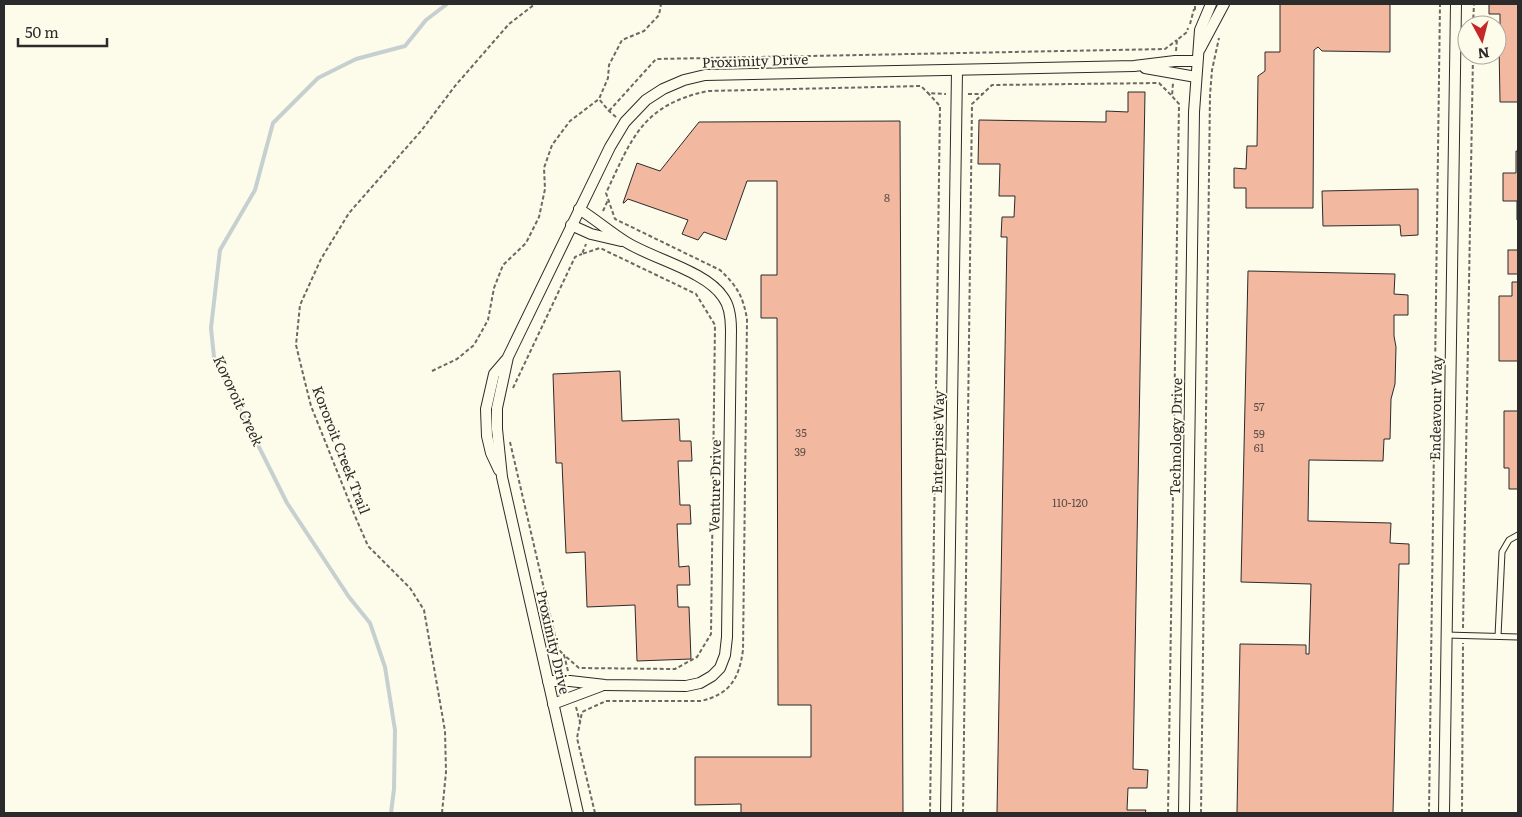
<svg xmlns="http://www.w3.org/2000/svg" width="1522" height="817" font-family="Literata,serif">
<rect width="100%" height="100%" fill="#fdfbea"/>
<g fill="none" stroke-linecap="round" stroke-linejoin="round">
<!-- stream -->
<path stroke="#c7d0d0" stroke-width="4" d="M391 813 394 789 395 730 385 667 370 623 349 597 287 503 214 357 211 328 220 250 255 190 273 123 318 78 356 59 405 46 426 20 447 4"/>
</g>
<!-- building -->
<g fill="#f2b8a0" stroke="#2b2b2b">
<path d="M1280 4H1390V52L1322 51 1318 47 1314 50 1313 208H1246V188H1234V168L1246 169 1247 146H1257L1258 76 1265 71V52H1280Z"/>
<path d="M1489 4H1518V102H1500L1499 44H1497V33H1500V14H1489Z"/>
<path d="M1128 92H1145L1133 769 1148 770 1147 788H1128L1127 810H1146L1145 813H997L1007 237H1001L1002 217H1014L1015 196H999L1000 164H978L979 120 1106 122V111L1128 112Z"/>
<path d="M900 121 903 813H741V804L695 805V757H811V705H778L777 318H761V275H777V181H747L726 240 704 232 698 240 682 234 688 220 628 199 624 203H623L637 163 660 171 699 122Z"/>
<path d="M1516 151H1518V220H1517V201H1503V173H1516Z"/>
<path d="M1418 189V235L1401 236 1400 225 1323 226 1322 191Z"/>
<rect x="1508" y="250" width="10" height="24"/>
<path d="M1248 271 1395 274 1394 294 1408 295V315H1394V336L1396 347 1395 384 1391 399 1390 439H1384L1383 461 1309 460 1308 521 1391 523 1390 543 1409 544V564H1399L1393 813H1237L1240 644 1306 645V654H1309L1311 584 1241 582Z"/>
<path d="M1512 282H1518V361H1499V296H1512Z"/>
<path d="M620 371 622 421 679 419 680 441H691L692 461H678L680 505H690L691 524H677L679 567 689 566 690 585H677L678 607H689L691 659 637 661 635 605 587 607 585 552 566 553 562 463H556L553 374Z"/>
<path d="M1504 411H1518V489H1509V468H1504Z"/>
</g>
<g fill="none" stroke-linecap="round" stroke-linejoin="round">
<!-- lane casing -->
<g stroke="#2b2b2b" stroke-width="7">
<g id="lane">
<path d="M1446 635 1518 637"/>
<path d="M1498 636 1502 552 1509 540 1518 535"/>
</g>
</g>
<!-- street casing -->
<g stroke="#2b2b2b" stroke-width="12">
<g id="street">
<path d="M1200 49 1224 4"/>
<path d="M1145 68 1196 77"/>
<path d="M571 225 591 234 621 241"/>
<path d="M499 470 491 453 487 436 486 409 494 374 506 360"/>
<path d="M548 681H570L605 685 686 686 700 683 712 676 720 668 725 655 727 637 731 330C731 319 730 306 723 297 706 271 653 259 626 242 610 232 595 219 579 209"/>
<path d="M553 704 601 686"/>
<path d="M578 813 502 477 497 429V408L508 357 610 147 625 122 646 100 663 89 684 80 705 75 1134 66 1175 61H1197"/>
<path d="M946 813 957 71"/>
<path d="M1184 813 1194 112 1200 30 1211 4"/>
<path d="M1444 813 1456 4"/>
</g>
</g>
<!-- path -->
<g stroke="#6a6964" stroke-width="2" stroke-dasharray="4 2.5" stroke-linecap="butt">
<path d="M1195 10V4"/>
<path d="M1190 24 1194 9"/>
<path d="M1473 25 1474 4"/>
<path d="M1176 51 1177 40 1187 32 1188 28"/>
<path d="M968 94H983"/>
<path d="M609 111 656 59 1165 49 1177 40"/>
<path d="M616 117 609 111 599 99 608 78 609 65 622 40 644 31 659 15 661 4"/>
<path d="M603 211 608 200"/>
<path d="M432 371 457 359 474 345 488 320 494 288 503 265 526 243 539 217 545 189 544 168 552 145 570 121 599 99"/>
<path d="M513 388 575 257 582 254"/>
<path d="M510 442 558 649 564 655"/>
<path d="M1463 628 1473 55"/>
<path d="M568 671 564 655 579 668 675 669 697 657 711 634 715 325 696 294 600 248 582 254 586 244"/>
<path d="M576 707 580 722"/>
<path d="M442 813 446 772 445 731 424 610 410 588 368 546 355 516 311 406 304 378 296 345 300 305 321 259 349 213 421 131 455 86 509 24 535 4"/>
<path d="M595 813 577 738 582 712 606 701H701C730 694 739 679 743 650L747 319C743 296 737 286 720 270L615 219 606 193C632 138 642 105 708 91L921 86 928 93"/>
<path d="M930 813 940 106 928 93 946 94"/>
<path d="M963 813 972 104 992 85 1159 83 1172 96"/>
<path d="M1168 813 1179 104 1172 96 1173 83"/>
<path d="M1201 813 1210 95 1212 70 1219 38"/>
<path d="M1429 813 1440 4"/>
<path d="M1462 813 1463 643"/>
</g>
<!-- lane -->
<use href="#lane" stroke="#fdfbea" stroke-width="5"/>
<!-- street -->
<use href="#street" stroke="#fdfbea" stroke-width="10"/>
</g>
<g text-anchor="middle" stroke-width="4" stroke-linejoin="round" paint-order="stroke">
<!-- number labels -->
<g font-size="11" fill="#5d4e48">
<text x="887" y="202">8</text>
<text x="1259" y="411">57</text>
<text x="801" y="437">35</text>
<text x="1259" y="438">59</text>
<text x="1259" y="452">61</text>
<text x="800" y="456">39</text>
<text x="1070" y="507">110-120</text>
</g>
<!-- street labels -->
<g font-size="14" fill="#2b2b2b" stroke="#fdfbea">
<text transform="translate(755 61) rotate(-2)" y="5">Proximity Drive</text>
<text transform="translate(1436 408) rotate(-89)" y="5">Endeavour Way</text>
<text transform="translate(1176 437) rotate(-89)" y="5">Technology Drive</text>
<text transform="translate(938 442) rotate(-89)" y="5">Enterprise Way</text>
<text transform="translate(341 450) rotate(69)" y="5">Kororoit Creek Trail</text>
<text transform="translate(715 486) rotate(-89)" y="5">Venture Drive</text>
<text transform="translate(553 642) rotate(77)" y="5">Proximity Drive</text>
</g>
<!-- water labels -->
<g font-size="15" font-style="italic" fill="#2b2b2b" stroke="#fdfbea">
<text transform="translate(238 401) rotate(65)" y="5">Kororoit Creek</text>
</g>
</g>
<!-- border -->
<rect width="1522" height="817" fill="none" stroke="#2b2b2b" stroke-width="10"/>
<!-- north arrow -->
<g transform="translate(1482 40) rotate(173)"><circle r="24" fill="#fdfbea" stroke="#a9a89e"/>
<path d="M0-4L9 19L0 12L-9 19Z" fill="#c62828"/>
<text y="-8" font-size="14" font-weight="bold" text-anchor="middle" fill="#2b2b2b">N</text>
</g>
<!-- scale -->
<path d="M18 38v8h89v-8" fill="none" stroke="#2b2b2b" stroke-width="2.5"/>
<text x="25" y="38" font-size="15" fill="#2b2b2b" stroke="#fdfbea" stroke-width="4" paint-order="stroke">50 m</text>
</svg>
